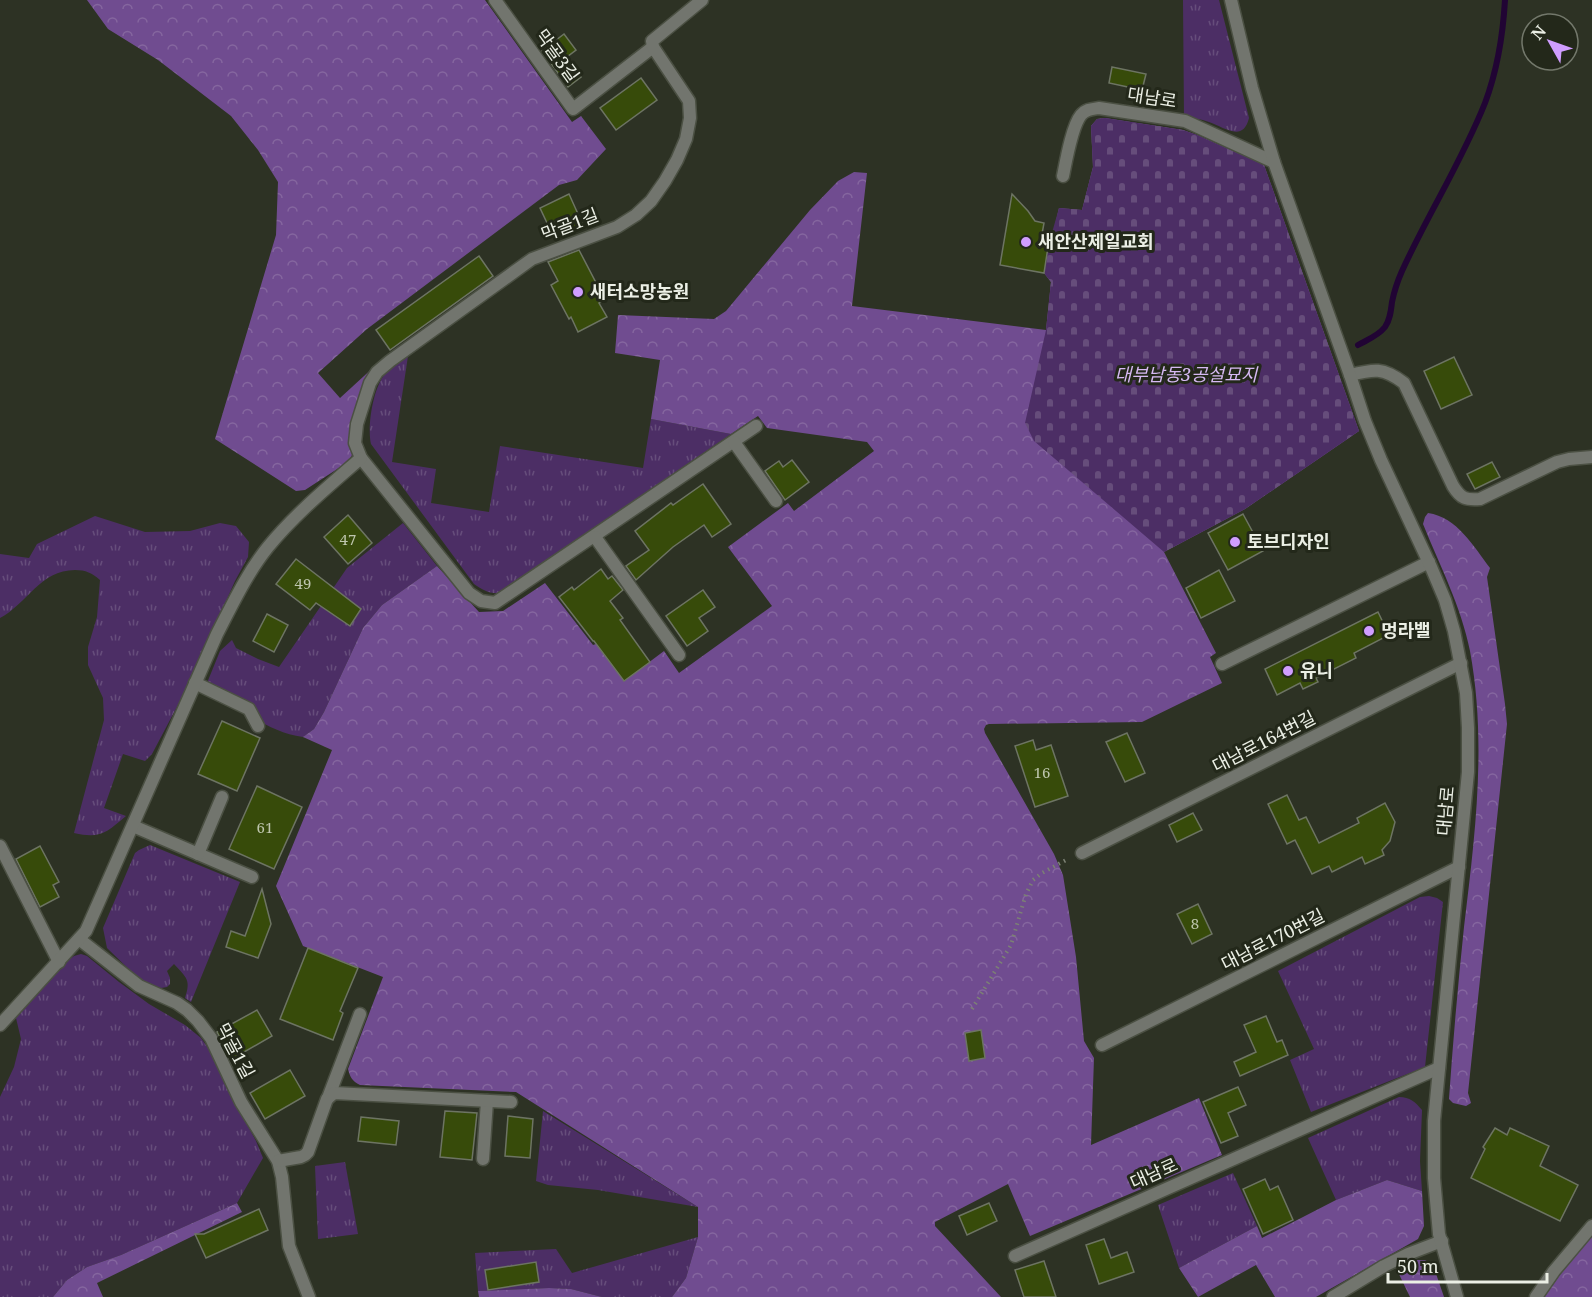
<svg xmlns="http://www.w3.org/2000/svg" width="1592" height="1297" font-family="'Noto Serif','Noto Sans KR',serif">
<defs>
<pattern id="grass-tufts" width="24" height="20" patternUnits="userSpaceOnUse" patternTransform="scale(1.5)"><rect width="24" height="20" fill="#4c2e65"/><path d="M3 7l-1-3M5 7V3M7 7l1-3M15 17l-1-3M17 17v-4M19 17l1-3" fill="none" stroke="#664d7b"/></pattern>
<pattern id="forest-crowns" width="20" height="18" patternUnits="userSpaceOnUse" patternTransform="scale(1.5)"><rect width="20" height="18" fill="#704c90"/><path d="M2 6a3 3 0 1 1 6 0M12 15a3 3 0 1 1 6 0" fill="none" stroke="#85669f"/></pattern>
<pattern id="cemetery-stones" width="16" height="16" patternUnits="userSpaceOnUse" patternTransform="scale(1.5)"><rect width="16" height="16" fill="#4c2e65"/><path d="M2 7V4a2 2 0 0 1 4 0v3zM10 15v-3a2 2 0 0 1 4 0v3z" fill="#664d7b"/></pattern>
</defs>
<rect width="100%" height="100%" fill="#2d3224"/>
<!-- grass -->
<g fill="url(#grass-tufts)">
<path d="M1183 0H1219L1249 118C1243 143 1224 127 1209 122 1201 119 1192 118 1184 116Z"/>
<path d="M408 356 392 462 436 469 431 503 489 512 500 446 643 468 651 419 731 434 500 593C489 594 483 590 474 584L371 444C367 427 373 388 385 374 391 366 399 361 408 356Z"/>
<path d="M95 516 145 532 190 531 220 523 236 526 249 542 248 557 235 581 189 684 152 754 145 761 123 754 104 808 126 816C106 833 100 839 74 833L104 720 103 698 88 665V647L97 617 100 580C92 573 86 570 75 570 40 570 27 604 0 618V554L29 558 37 544Z"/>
<path d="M403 523 437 566 382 605 363 628 324 712 314 729 303 737C264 731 238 706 207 683L220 651 232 640 236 648 258 659 279 667 347 568Z"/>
<path d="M150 845 240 882 191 1002 185 998C191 980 187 978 174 964L167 971 170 978V984L167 987 161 988 141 981 107 948 103 928 135 853 139 850Z"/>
<path d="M1429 896 1437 898 1443 902 1425 1067 1311 1112 1290 1060 1314 1049 1278 971 1420 897Z"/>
<path d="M81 954 87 956 119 982 149 1004 185 1025 201 1038 215 1058 245 1121 256 1141 263 1158 237 1203 121 1255 87 1267 67 1280 53 1297H0V1097L14 1067 21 1039 16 1018 66 962 74 956Z"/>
<path d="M1399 1097C1410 1097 1415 1102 1422 1110L1420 1161 1422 1191 1387 1180 1336 1200 1308 1138Z"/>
<path d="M543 1111 698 1207 598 1190 548 1185 536 1181Z"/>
<path d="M345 1162 358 1234 318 1239 315 1166Z"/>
<path d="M1233 1173 1257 1226 1179 1268 1158 1205Z"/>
<path d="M698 1237 686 1278 672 1297H602L571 1289 549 1288 478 1291 475 1253 556 1249 572 1273Z"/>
</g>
<!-- forest -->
<g fill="url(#forest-crowns)">
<path d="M87 0H485L572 122 581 116 606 149 577 180 559 185 367 329 318 373 340 398 376 365 366 382 351 445 352 455 348 462 305 490 296 491 215 439 276 235 278 182 258 150 231 116 158 60 108 29Z"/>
<path d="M1105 118 1183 130 1197 135 1264 165 1359 431 1245 509 1164 552 1216 653 1210 657 1222 683 1142 722 989 724 986 725 984 729 985 733 1054 854 1063 875 1076 957 1084 1041 1094 1058 1091 1145 1199 1098 1222 1155 1030 1236 1008 1184 935 1222V1226L1001 1297H672L686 1278 698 1237V1207L516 1092 360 1085C352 1081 350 1077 348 1069L383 977 303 946 276 886 332 750 303 737 314 729 324 712 363 628 382 605 437 566 479 612 503 611 545 583 593 645 596 644 624 681 664 651 679 673 772 606 728 547 788 503 794 511 874 451 867 442 767 428 758 416 731 434 651 419 660 360 615 353 618 315 714 319 726 311 810 210 838 181 854 172 867 173 852 306 1046 330 1051 282 1044 273 1059 208 1082 210 1093 167 1091 126 1097 119Z"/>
<path d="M1428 513C1457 517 1474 547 1490 568L1487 577 1505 704 1507 724 1468 1093 1471 1103 1466 1106 1453 1103 1449 1099C1453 1041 1458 984 1464 927 1475 836 1487 743 1470 651 1461 606 1440 566 1423 524L1425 517Z"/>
<path d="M1387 1180 1422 1191 1424 1226 1418 1239 1316 1297H1275L1256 1265 1198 1297 1179 1268 1257 1226 1262 1238 1336 1200Z"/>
<path d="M237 1203 242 1212 97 1283 103 1297H53L67 1280 87 1267 121 1255Z"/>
<path d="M1592 1236V1297H1544L1564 1269Z"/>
<path d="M1416 1260H1425L1433 1265 1444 1297H1410L1397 1270Z"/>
<path d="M549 1288 571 1289 602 1297H479L478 1291Z"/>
</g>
<!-- cemetery -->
<path fill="url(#cemetery-stones)" d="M1105 118 1183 130 1197 135 1264 165 1359 431 1245 509 1164 552 1034 441 1025 423 1046 330 1051 282 1044 273 1048 247 1059 208 1082 210 1093 167 1091 126 1097 119Z"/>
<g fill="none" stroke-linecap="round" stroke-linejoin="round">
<!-- stream -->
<path stroke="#210434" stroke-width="6" d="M1358 345C1367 340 1378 336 1385 327 1390 320 1391 311 1392 302 1394 292 1398 280 1402 271 1428 214 1462 161 1485 103 1497 71 1503 34 1505 0"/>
</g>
<!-- building -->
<g fill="#374b0a" stroke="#6d7463" stroke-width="1.5">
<path d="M564 34 576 50 567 57 581 77 568 87 542 51Z"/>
<path d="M1112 67 1146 74 1142 90 1109 83Z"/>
<path d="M641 78 657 100 616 130 600 108Z"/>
<path d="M569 194 583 225 562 234 556 221 548 225 540 208Z"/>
<path d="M1012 194 1028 211 1035 221 1044 223 1042 234 1048 247 1044 273 1000 265Z"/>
<path d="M579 250 605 300 599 303 607 317 578 332 571 317 569 319 551 285 558 281 548 262Z"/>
<path d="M479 256 493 276 390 350 376 330Z"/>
<path d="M1454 357 1472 395 1441 409 1424 371Z"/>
<path d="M792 460 809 482 785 500 765 471 779 461 783 467Z"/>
<path d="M1492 462 1500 477 1475 489 1467 474Z"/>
<path d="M703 484 731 524 712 537 704 525 673 547 636 580 626 566 649 550 635 531 671 503 673 505Z"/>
<path d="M1243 514 1263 551 1228 570 1208 533Z"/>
<path d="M348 515 372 543 348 564 324 537Z"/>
<path d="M296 559 361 609 350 626 316 603 310 610 276 584Z"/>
<path d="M601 569 608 579 612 576 623 590 610 601 623 618 620 620 650 662 624 681 594 641H593L559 597 572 587 574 590Z"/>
<path d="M1219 570 1235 601 1201 618 1186 588Z"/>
<path d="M703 590 715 607 699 618 708 631 687 646 666 616Z"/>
<path d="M1378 612 1389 635 1354 653 1356 658 1316 678 1318 682 1303 689 1300 683 1277 695 1265 669Z"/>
<path d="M267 614 288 625 274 652 253 641Z"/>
<path d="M222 721 260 738 237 791 198 774Z"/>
<path d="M1127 733 1145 773 1125 782 1106 742Z"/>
<path d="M1033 740 1036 750 1051 745 1068 796 1035 807 1015 746Z"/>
<path d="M257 786 302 807 274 869 229 849Z"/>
<path d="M1287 795 1299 820 1306 817 1319 843 1359 823 1357 818 1385 803 1395 822 1390 841 1382 850 1384 855 1365 864 1362 857 1332 872 1329 866 1312 874 1295 840 1287 844 1268 804Z"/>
<path d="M1193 813 1202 830 1177 842 1169 825Z"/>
<path d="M40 846 59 882 53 885 59 897 40 907 16 859Z"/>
<path d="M262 889 271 924 258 958 226 947 231 931 245 936Z"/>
<path d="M1198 904 1212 934 1192 944 1177 914Z"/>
<path d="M308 948 358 968 340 1011 343 1013 333 1040 280 1019Z"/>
<path d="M257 1010 272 1036 232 1059 217 1032Z"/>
<path d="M1266 1016 1277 1042 1282 1040 1288 1055 1240 1076 1234 1062 1256 1052 1244 1025Z"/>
<path d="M981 1030 985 1058 969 1061 965 1033Z"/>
<path d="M290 1070 305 1096 265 1119 250 1093Z"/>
<path d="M1238 1087 1246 1105 1228 1113 1238 1136 1221 1143 1203 1102Z"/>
<path d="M445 1111 477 1113 472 1160 440 1157Z"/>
<path d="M508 1116 533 1119 530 1158 505 1156Z"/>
<path d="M361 1117 399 1121 396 1145 358 1141Z"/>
<path d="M1495 1128 1507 1135 1510 1128 1549 1146 1540 1166 1578 1185 1560 1221 1471 1178 1485 1149 1483 1147Z"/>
<path d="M1265 1179 1270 1190 1278 1186 1293 1220 1263 1234 1243 1189Z"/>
<path d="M989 1203 997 1221 967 1235 959 1216Z"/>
<path d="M259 1209 268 1230 206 1258 195 1234H204Z"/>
<path d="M1104 1239 1111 1258 1127 1252 1134 1272 1099 1284 1086 1245Z"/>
<path d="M1044 1261 1056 1297H1024L1015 1270Z"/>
<path d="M536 1262 539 1282 488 1290 485 1270Z"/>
</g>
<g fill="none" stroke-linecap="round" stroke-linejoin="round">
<!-- service casing -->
<g stroke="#4b5043" stroke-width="15">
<g id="service">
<path d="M495 0 573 109 653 47"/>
<path d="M702 0 652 41 653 47 689 101 690 118 686 139 677 160 665 181 651 201 636 215 617 227 532 259 390 361 377 372 370 383 357 424 355 443 361 458 469 593 481 601 495 603 756 426"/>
<path d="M1063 176C1066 161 1072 126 1081 115 1086 109 1092 109 1099 108L1185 121 1274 162"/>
<path d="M1350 375C1374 369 1383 367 1404 383L1453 486C1461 499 1466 500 1480 499L1557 462 1569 459 1592 457"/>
<path d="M734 442 776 501"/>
<path d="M595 537 679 655"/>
<path d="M1222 664 1429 562"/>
<path d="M195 683 249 709 258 726"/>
<path d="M133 826 252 877"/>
<path d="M0 846 59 962"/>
<path d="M1082 853 1461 663"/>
<path d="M198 854 222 797"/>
<path d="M79 939 139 986 177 1003 187 1010 198 1021 211 1038 241 1102 278 1161 282 1177 289 1246 309 1297"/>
<path d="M0 1025 86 931 217 634C232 605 247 573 268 547 295 514 329 486 361 458"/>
<path d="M1102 1045 1459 867"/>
<path d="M328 1098 360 1014"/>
<path d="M483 1159 487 1101"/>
<path d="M278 1161 301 1157 305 1155 308 1152 327 1099 334 1093 511 1102"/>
<path d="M1015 1256 1439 1068"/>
<path d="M1333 1297 1384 1266 1408 1254 1442 1241"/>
<path d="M1536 1297 1554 1271 1592 1226"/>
</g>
</g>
<!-- tertiary casing -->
<g stroke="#4b5043" stroke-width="15">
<path id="tertiary" d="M1231 0 1252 88 1274 162 1350 375 1365 421 1381 460 1431 567 1445 600 1454 631 1466 693 1468 728V772L1434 1121V1178L1439 1234 1457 1297"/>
</g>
<!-- path -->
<path stroke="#7c8174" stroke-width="4" stroke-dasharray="1.5 4.5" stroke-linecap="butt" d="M972 1009 1011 945 1026 894 1033 880 1042 873 1068 859"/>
<!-- service -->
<use href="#service" stroke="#72756e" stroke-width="12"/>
<!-- tertiary -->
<use href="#tertiary" stroke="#72756e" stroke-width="12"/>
</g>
<!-- markers -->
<g fill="#d09dff" stroke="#23281a" stroke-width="2">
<circle cx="1026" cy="242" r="6"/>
<circle cx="578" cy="292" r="6"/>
<circle cx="1235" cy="542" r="6"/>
<circle cx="1369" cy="631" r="6"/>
<circle cx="1288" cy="671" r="6"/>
</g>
<g text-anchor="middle" stroke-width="6" stroke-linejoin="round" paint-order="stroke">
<!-- number labels -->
<g font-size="15" fill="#bec6ae">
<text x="348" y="545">47</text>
<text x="303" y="589">49</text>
<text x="1042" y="778">16</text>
<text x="265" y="833">61</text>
<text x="1195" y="929">8</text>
</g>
<!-- street labels -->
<g font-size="18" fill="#ebefe5" stroke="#23281a">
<text transform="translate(557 56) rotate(54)" y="6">막골3길</text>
<text transform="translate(1152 98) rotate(9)" y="6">대남로</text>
<text transform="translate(570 225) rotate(-21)" y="6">막골1길</text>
<text transform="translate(1264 742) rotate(-27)" y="6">대남로164번길</text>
<text transform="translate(1446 811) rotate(-85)" y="6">대남로</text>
<text transform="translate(1273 940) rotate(-27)" y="6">대남로170번길</text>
<text transform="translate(235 1051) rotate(62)" y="6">막골1길</text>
<text transform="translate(1154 1174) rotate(-24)" y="6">대남로</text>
</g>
<!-- poi labels -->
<g font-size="18" font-weight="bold" fill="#ebefe5" stroke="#23281a" text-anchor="start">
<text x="1038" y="248">새안산제일교회</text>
<text x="590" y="298">새터소망농원</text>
<text x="1247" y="548">토브디자인</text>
<text x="1381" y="637">멍라밸</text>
<text x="1300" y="677">유니</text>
</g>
<!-- park labels -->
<g font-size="18" font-style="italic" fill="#d6b9f3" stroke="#23281a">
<text x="1186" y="381">대부남동3공설묘지</text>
</g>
</g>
<!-- north arrow -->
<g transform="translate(1550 42) rotate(310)"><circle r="28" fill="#23281a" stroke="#73786b" stroke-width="1.5"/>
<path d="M0-4.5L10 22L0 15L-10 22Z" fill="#d09dff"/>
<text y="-9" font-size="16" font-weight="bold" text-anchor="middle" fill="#ebefe5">N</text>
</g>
<!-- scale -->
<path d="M1388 1273v9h159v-9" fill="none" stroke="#ebefe5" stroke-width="3"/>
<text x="1397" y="1273" font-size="18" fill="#ebefe5" stroke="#23281a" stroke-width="4.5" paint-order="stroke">50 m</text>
</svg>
